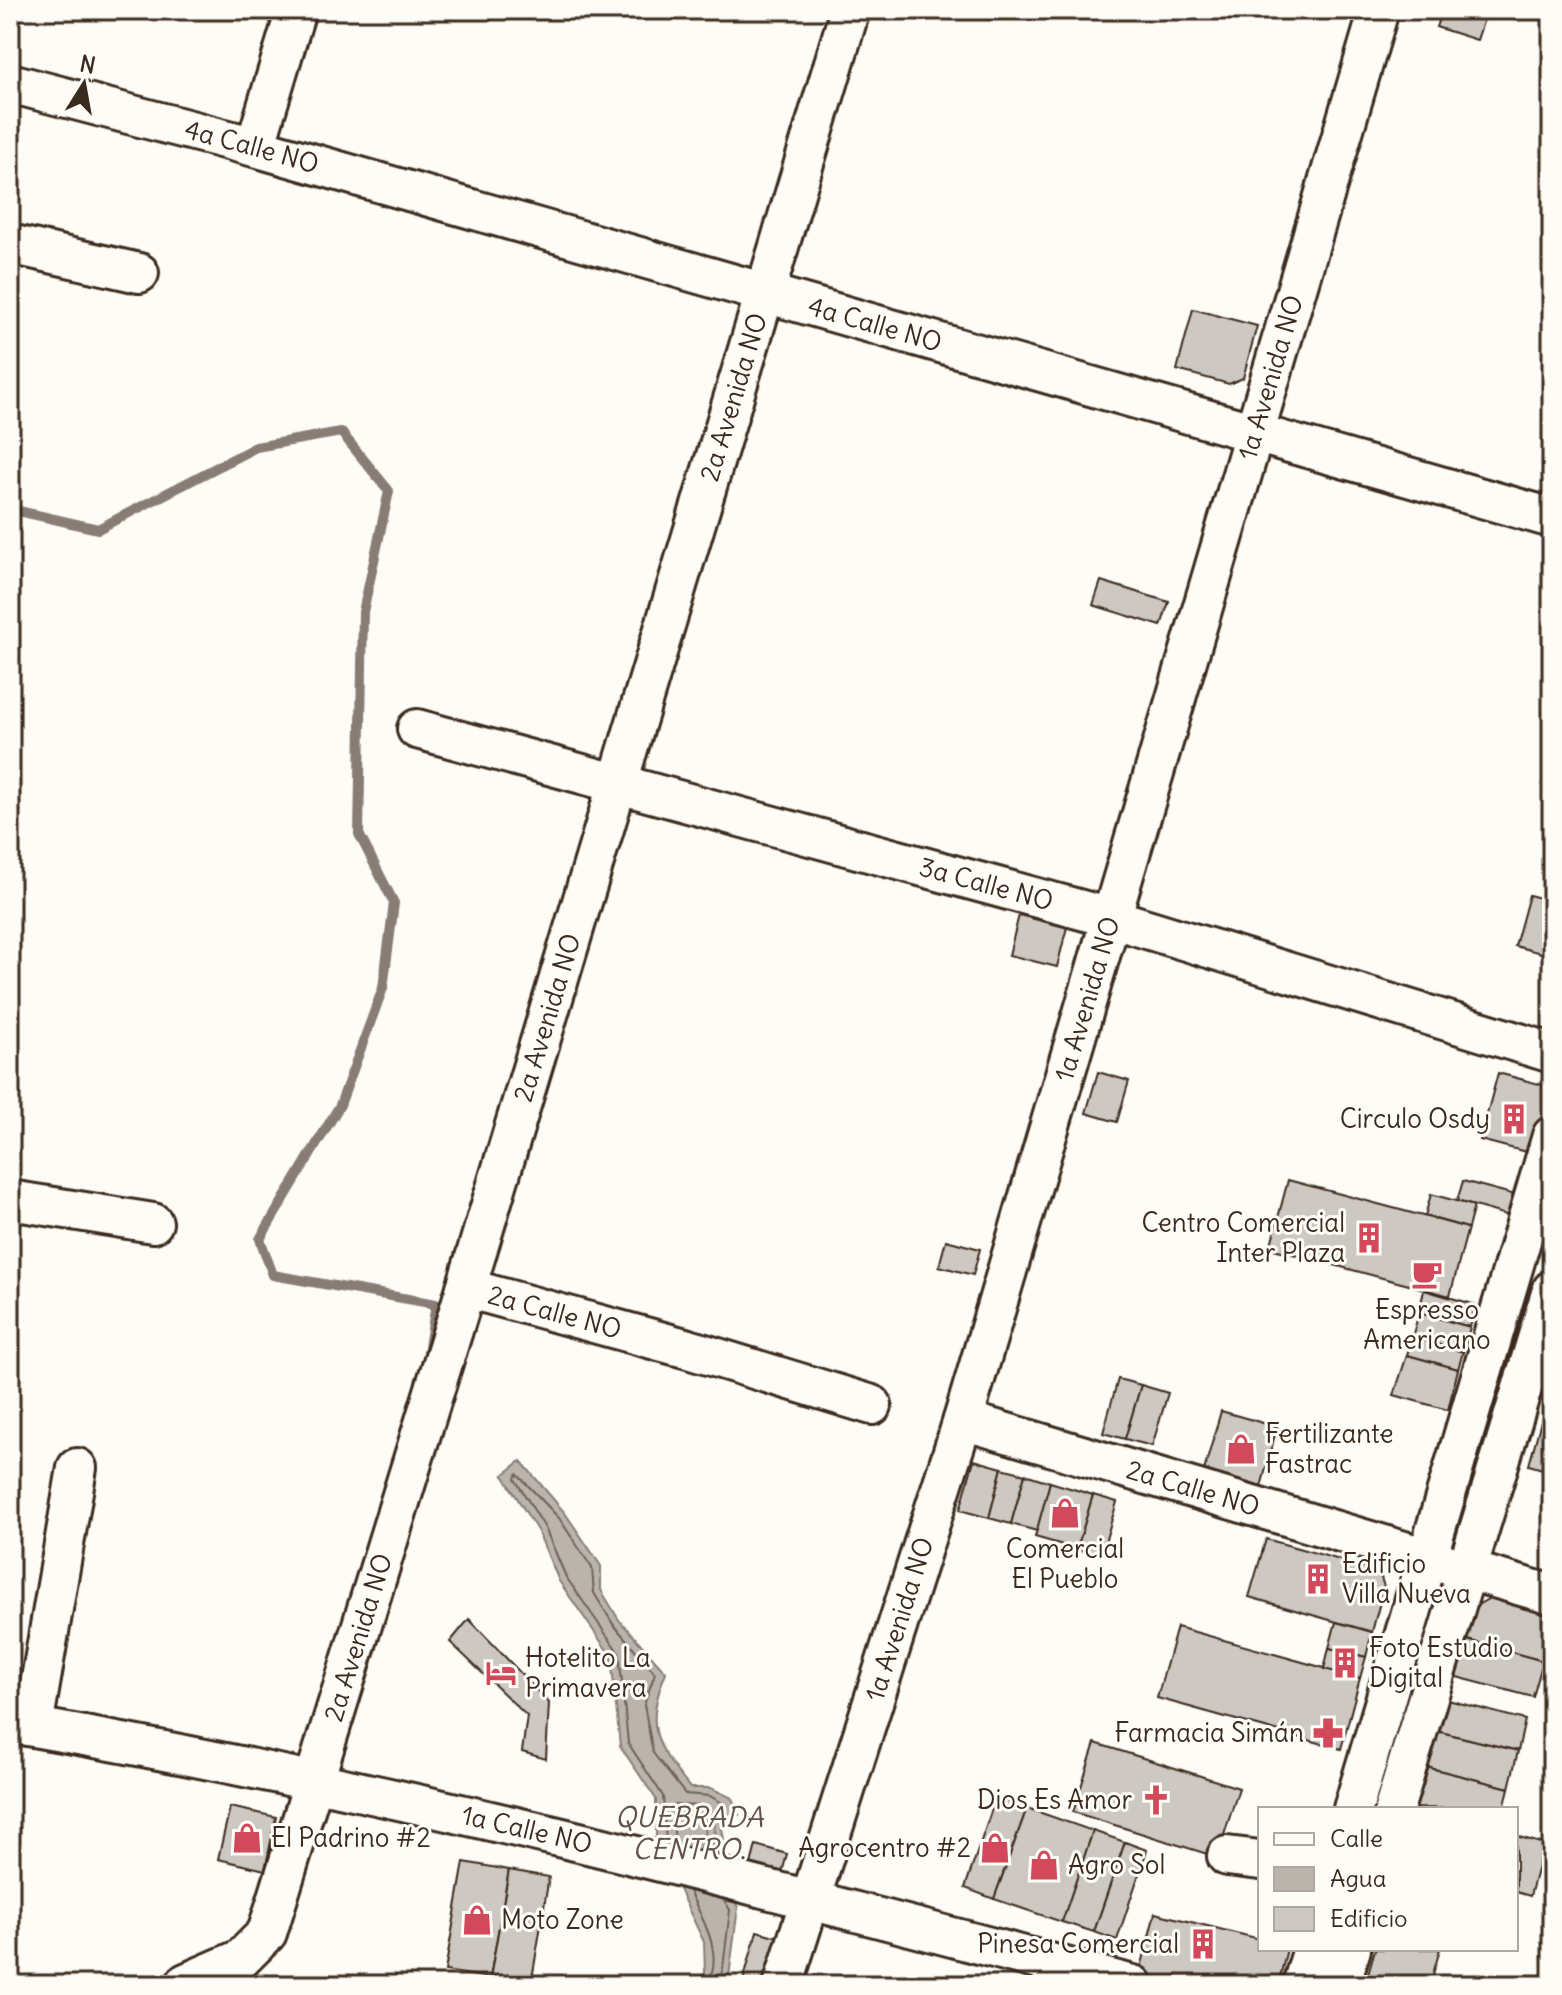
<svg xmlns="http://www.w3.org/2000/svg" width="1562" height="1995" font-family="Delius,sans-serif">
<rect width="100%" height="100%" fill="#fdfcf7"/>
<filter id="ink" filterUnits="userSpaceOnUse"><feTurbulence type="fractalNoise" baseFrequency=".0125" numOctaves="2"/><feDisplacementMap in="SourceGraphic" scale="16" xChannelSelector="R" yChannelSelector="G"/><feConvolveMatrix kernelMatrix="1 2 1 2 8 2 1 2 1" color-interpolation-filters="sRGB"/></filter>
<g filter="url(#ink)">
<!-- water -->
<path fill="#bbb4ad" stroke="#887d74" stroke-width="2" d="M521 1461 565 1513 601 1566V1590L619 1620 666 1672C644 1726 655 1745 690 1788H711L732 1798 739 1815 721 1821 724 1840 713 1864 738 1907 728 1985H696L705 1973 704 1942 656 1841V1799L620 1746 611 1656 559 1581 538 1532 503 1475Z"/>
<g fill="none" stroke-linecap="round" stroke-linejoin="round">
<!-- shore -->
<g stroke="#6e6157" stroke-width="2">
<path d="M666 1842 663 1796 628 1743 619 1653 566 1577 545 1528 515 1479 517 1474 559 1518 592 1568 594 1593 613 1624 655 1673 644 1705 653 1753 685 1794 710 1796 726 1805V1810L714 1819 715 1839 709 1852"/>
<path d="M678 1845 674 1837 675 1805 704 1806 705 1837 699 1850"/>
<path d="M689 1891C702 1918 726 1956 706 1985"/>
<path d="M721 1985 730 1910 724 1900"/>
</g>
<!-- stream -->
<path stroke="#887d74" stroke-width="10" d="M10 509 98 529 256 447 341 432 389 491 363 612 359 834 394 903 383 988 340 1105 260 1239 273 1275 436 1304 428 1353"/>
</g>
<!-- building -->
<g fill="#cdc8c2" stroke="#3b2a1e" stroke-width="2">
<path d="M1442 10H1487L1477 40 1436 27Z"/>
<path d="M1193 309 1257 326 1243 378 1229 384 1177 370Z"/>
<path d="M1101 581 1169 602 1161 626 1093 605Z"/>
<path d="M1529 895 1552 901V956L1515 946Z"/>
<path d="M1019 915 1067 927 1057 967 1009 955Z"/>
<path d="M1098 1072 1129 1081 1117 1122 1086 1113Z"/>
<path d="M1498 1073 1543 1085 1549 1099 1534 1154 1480 1140Z"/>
<path d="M1288 1180 1468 1228 1450 1296 1270 1248Z"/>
<path d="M1463 1181 1519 1196 1513 1217 1457 1201Z"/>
<path d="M1431 1194 1474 1206 1468 1228 1425 1216Z"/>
<path d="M946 1240 980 1249 973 1275 939 1266Z"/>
<path d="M1424 1290 1476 1305 1470 1327 1419 1313Z"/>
<path d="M1419 1313 1470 1327 1463 1352 1412 1337Z"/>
<path d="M1412 1337 1463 1352 1458 1369 1407 1355Z"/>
<path d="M1407 1355 1458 1369 1448 1410 1394 1395Z"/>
<path d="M1118 1379 1141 1385 1125 1439 1103 1433Z"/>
<path d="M1141 1385 1168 1393 1152 1446 1125 1439Z"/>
<path d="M1546 1403 1552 1405V1472L1529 1465Z"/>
<path d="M1221 1411 1277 1427 1261 1487 1204 1471Z"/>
<path d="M974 1460 1002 1468 989 1518 960 1510Z"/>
<path d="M1002 1468 1025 1474 1011 1524 989 1518Z"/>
<path d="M1025 1474 1050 1482 1037 1531 1011 1524Z"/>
<path d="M1050 1482 1093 1495 1077 1549 1035 1537Z"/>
<path d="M1093 1495 1117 1502 1101 1556 1077 1549Z"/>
<path d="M1266 1539 1379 1571 1384 1587 1372 1632 1249 1597Z"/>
<path d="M1490 1598 1552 1614 1543 1661 1463 1639 1472 1608Z"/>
<path d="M469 1619 549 1703 546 1759 522 1752 527 1716 450 1642Z"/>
<path d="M1336 1622 1372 1632 1366 1657 1329 1648Z"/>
<path d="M1177 1627 1360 1678 1341 1749 1157 1698Z"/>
<path d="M1463 1639 1543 1661 1533 1697 1453 1676Z"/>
<path d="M1329 1648 1366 1657 1360 1678 1324 1669Z"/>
<path d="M1444 1699 1525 1720 1518 1751 1436 1731Z"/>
<path d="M1436 1731 1518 1751 1509 1788 1426 1767Z"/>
<path d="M1095 1743 1239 1788 1217 1857 1073 1812Z"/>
<path d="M1426 1767 1509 1788 1504 1809 1415 1808Z"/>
<path d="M996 1797 1027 1808 994 1899 965 1888Z"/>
<path d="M230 1807 276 1817 265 1870 218 1859Z"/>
<path d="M1027 1808 1093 1831 1062 1922 994 1899Z"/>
<path d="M1093 1831 1125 1842 1094 1932 1062 1922Z"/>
<path d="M1516 1836 1544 1844 1530 1896 1516 1892Z"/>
<path d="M1125 1842 1147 1850 1117 1940 1094 1932Z"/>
<path d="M756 1845 787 1854 781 1877 750 1868Z"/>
<path d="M464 1862 509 1870 490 1978 445 1971Z"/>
<path d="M509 1870 549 1877 531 1985 490 1978Z"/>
<path d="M1155 1913 1260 1939V1949H1287L1278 1985H1157L1138 1980Z"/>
<path d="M757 1931 785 1939 772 1985H742Z"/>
<path d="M1375 1949H1440L1430 1985H1365Z"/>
</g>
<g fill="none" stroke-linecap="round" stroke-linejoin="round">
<!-- minor casing -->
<g stroke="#3b2a1e" stroke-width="44">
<g id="minor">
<path id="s1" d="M10 83 255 147 1552 518"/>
<path d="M255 147 296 10"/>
<path d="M10 244 139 273"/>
<path id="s2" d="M417 729 1111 918 1552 1053"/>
<path d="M10 1200 153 1223"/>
<path id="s3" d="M466 1288 685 1348 872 1405"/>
<path id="s4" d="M963 1420 1552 1595"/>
<path id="s5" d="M10 1723C389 1787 762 1886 1133 1985"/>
<path d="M33 1726 77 1468"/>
<path d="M1353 1809 1552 1136"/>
<path d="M1394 1809 1552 1290"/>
<path d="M1227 1856 1260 1860"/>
<path id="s6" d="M186 1983 241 1959 267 1933 466 1288 850 10"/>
<path id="s7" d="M783 1985 963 1420 1379 10"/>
<path d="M1302 1985 1313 1949"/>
<path d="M1340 1985 1351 1949"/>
</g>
</g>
<!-- minor -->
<use href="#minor" stroke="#fdfcf7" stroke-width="38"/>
</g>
</g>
<!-- icons -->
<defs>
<g id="building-bare" transform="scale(2.4)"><path d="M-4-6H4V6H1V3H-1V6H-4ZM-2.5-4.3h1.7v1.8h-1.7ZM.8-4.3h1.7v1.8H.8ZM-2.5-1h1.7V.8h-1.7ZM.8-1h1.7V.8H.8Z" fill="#d1495b" stroke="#fdfcf7" stroke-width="2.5" paint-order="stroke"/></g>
<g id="cafe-bare" transform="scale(2.4)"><path d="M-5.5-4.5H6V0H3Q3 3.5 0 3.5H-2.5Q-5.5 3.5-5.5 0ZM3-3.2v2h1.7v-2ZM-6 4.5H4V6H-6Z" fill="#d1495b" stroke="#fdfcf7" stroke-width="2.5" paint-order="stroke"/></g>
<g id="shop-bare" transform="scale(2.4)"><path d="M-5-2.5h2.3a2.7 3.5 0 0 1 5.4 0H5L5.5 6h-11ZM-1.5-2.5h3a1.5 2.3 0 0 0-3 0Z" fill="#d1495b" stroke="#fdfcf7" stroke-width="2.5" paint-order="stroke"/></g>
<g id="hotel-bare" transform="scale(2.4)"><path d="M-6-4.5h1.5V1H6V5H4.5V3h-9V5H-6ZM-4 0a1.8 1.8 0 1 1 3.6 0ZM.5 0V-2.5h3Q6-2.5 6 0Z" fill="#d1495b" stroke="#fdfcf7" stroke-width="2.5" paint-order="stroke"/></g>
<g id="pharmacy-bare" transform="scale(2.4)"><path d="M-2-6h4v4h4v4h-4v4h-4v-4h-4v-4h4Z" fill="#d1495b" stroke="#fdfcf7" stroke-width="2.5" paint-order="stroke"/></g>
<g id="church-bare" transform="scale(2.4)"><path d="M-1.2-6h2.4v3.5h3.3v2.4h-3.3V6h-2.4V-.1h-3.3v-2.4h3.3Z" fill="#d1495b" stroke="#fdfcf7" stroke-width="2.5" paint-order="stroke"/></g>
</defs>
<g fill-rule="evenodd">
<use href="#building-bare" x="1514" y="1119"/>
<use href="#building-bare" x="1369" y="1238"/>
<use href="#cafe-bare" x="1427" y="1274"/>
<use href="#shop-bare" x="1241" y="1449"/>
<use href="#shop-bare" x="1065" y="1513"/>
<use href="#building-bare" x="1318" y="1579"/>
<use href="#building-bare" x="1345" y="1663"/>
<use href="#hotel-bare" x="501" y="1673"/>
<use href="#pharmacy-bare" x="1328" y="1733"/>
<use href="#church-bare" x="1156" y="1800"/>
<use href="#shop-bare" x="247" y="1838"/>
<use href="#shop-bare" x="995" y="1848"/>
<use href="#shop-bare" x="1044" y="1865"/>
<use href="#shop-bare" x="477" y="1920"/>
<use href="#building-bare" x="1203" y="1944"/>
</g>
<g text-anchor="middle" stroke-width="6" stroke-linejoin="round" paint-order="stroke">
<!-- street labels -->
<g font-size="26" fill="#3b2a1e" stroke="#fdfcf7">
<text dy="9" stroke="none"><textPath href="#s1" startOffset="250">4a Calle NO</textPath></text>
<text dy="9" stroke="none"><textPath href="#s1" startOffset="898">4a Calle NO</textPath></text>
<text dy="9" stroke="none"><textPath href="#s7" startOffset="1680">1a Avenida NO</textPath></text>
<text dy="9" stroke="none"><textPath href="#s6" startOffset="1702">2a Avenida NO</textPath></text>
<text dy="9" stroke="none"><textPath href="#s2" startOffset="590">3a Calle NO</textPath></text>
<text dy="9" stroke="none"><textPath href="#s7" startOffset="1032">1a Avenida NO</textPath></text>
<text dy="9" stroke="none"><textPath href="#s6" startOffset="1054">2a Avenida NO</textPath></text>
<text dy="9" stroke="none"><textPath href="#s3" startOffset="92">2a Calle NO</textPath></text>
<text dy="9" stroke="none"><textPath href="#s4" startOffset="240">2a Calle NO</textPath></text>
<text dy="9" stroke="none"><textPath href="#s7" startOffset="384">1a Avenida NO</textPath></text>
<text dy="9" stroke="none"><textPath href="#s6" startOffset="406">2a Avenida NO</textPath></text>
<text dy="9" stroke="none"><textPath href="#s5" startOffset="528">1a Calle NO</textPath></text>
</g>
<!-- poi labels -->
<g font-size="26" fill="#3b2a1e" stroke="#fdfcf7" text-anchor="start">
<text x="1490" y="1128" text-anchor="end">Circulo Osdy</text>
<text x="1345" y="1232" text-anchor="end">Centro Comercial<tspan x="1345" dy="30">Inter Plaza</tspan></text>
<text x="1427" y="1319" text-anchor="middle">Espresso<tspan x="1427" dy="30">Americano</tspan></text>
<text x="1265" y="1443">Fertilizante<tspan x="1265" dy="30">Fastrac</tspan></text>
<text x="1065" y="1558" text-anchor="middle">Comercial<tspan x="1065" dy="30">El Pueblo</tspan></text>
<text x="1342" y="1573">Edificio<tspan x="1342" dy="30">Villa Nueva</tspan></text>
<text x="1369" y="1657">Foto Estudio<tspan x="1369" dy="30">Digital</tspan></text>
<text x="525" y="1667">Hotelito La<tspan x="525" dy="30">Primavera</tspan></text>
<text x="1304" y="1742" text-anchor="end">Farmacia Simán</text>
<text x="1132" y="1809" text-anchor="end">Dios Es Amor</text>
<text x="271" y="1847">El Padrino #2</text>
<text x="971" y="1857" text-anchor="end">Agrocentro #2</text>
<text x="1068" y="1874">Agro Sol</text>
<text x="501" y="1929">Moto Zone</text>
<text x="1179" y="1953" text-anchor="end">Pinesa Comercial</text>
</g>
<!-- water labels -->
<g font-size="28" font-style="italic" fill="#615349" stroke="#fdfcf7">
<text x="689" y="1827">QUEBRADA<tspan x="689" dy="32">CENTRO.</tspan></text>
</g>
</g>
<!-- margin -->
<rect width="1562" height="1995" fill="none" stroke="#fdfcf7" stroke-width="40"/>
<rect x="20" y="20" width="1522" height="1955" fill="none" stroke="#3b2a1e" stroke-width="3" filter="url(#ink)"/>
<!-- legend -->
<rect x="1258" y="1807" width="260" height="144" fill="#fdfcf7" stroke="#afa8a0" stroke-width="2"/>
<rect x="1274" y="1833" width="40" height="12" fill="#fdfcf7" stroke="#afa8a0" stroke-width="2"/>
<text x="1330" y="1847" font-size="24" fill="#3b2a1e">Calle</text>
<rect x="1274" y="1867" width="40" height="24" fill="#bbb4ad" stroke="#afa8a0" stroke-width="2"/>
<text x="1330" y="1887" font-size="24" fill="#3b2a1e">Agua</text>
<rect x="1274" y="1907" width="40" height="24" fill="#cdc8c2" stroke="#afa8a0" stroke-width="2"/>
<text x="1330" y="1927" font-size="24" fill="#3b2a1e">Edificio</text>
<!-- north arrow -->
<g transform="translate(84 84) rotate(11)" stroke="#fdfcf7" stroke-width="6" paint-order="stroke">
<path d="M0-6L14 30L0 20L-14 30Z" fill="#3b2a1e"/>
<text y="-12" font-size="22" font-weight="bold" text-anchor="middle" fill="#3b2a1e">N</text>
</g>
</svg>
